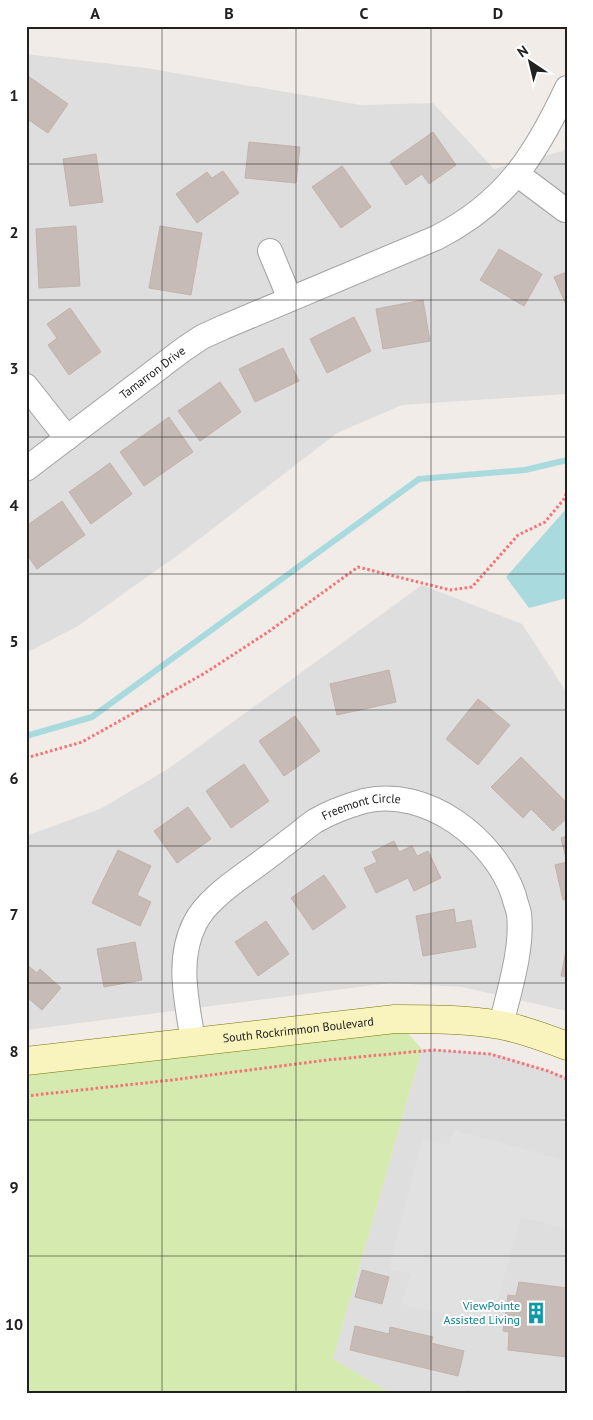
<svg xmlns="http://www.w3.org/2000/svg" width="593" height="1420" font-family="'PT Sans',sans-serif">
<rect width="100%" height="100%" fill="#f1ece7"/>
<!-- residential -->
<g fill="#dfdede">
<path d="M26 54 146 68 361 105 433 103 494 169 563 151 567 144V394L402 405 337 433 185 550 78 626 26 653Z"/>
<path d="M422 585 522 624 567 693V1011L462 987 390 983 26 1030V836L100 809 168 769Z"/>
<path d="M422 1049 500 1055 567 1077V1394H391L333 1359Z"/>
</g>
<!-- grass -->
<path fill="#d4eaae" d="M395 1019 422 1049 333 1359 391 1394H26V1059Z"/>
<!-- parking -->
<path fill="#e1e1e1" d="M454 1130 567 1161V1229L521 1217 490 1326 402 1304 411 1274 389 1269 422 1139 449 1145Z"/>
<!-- water -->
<path fill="#a9dade" d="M567 508V598L529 608 506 577Z"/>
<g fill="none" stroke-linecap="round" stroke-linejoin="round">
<!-- stream -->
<path stroke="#a9dade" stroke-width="6" d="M26 736 92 717 419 479 525 470 567 460"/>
</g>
<!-- building -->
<g fill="#c6bbb7" stroke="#c3b1aa">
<path d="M28 76 68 104 48 133 26 118V79Z"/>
<path d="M433 132 456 165 429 184 422 174 406 185 390 162Z"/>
<path d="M249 142 300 147 296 183 245 178Z"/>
<path d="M96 154 103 202 70 206 63 159Z"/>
<path d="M342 166 371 207 341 228 312 187Z"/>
<path d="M223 171 239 193 197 223 176 194 207 172 212 178Z"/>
<path d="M76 226 80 286 39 288 36 229Z"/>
<path d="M160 226 202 233 191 295 149 288Z"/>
<path d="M499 249 542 274 524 306 480 280Z"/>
<path d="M567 272V307L554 277Z"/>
<path d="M423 300 430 341 383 349 376 309Z"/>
<path d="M70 308 101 352 69 375 48 345 57 338 47 324Z"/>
<path d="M354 317 371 351 327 373 310 339Z"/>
<path d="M283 348 299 381 255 402 239 369Z"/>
<path d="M220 382 241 412 200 441 178 411Z"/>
<path d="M169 417 193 452 144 486 120 452Z"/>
<path d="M110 463 132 494 91 524 69 492Z"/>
<path d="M62 501 85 535 37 569 26 553V526Z"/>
<path d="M389 670 396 702 337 715 330 684Z"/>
<path d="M478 699 510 725 478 765 446 739Z"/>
<path d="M295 716 320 751 284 776 259 741Z"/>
<path d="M521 757 567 803V818L553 831 531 809 523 818 491 787Z"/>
<path d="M244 764 269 801 231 828 206 791Z"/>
<path d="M188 807 211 839 177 863 154 831Z"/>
<path d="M567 836V899L563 900 555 865 567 862 561 838Z"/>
<path d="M394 841 399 852 412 846 417 856 428 851 441 878 414 891 408 878 376 893 364 868 377 862 372 852Z"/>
<path d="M118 850 151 866 137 895 151 902 140 926 92 903Z"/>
<path d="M324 875 346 907 313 930 291 898Z"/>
<path d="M454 909 456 923 471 920 476 947 423 956 416 916Z"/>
<path d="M266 921 289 954 258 976 235 942Z"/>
<path d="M135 942 142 980 104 987 97 949Z"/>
<path d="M567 945V977L561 976Z"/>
<path d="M26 964 37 973 40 969 61 988 42 1010 26 996Z"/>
<path d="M362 1270 389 1277 382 1304 355 1297Z"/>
<path d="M519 1282 567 1288V1357L508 1350 509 1332 503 1331 508 1295 516 1296Z"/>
<path d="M355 1326 389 1334 390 1327 433 1337 431 1343 464 1351 458 1376 350 1350Z"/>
<path d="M466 1391 501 1394H466Z"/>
</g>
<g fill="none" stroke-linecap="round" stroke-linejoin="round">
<!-- minor casing -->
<g stroke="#a2a2a2" stroke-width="26">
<g id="minor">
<path d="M517 174 565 210"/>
<path d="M270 251 290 299"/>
<path d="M26 386 67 438"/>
<path id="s1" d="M26 469 184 349 202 337 224 327 436 238C505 203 535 156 567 88"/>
<path id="s2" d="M193 1041C187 1002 176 960 195 923 207 898 242 877 264 860 275 852 286 843 297 835 303 830 309 825 315 821 330 812 347 806 364 801 426 786 495 839 514 896 515 902 518 908 519 914 523 949 509 991 501 1025"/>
</g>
</g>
<!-- secondary casing -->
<g stroke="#797506" stroke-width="29">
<g id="secondary">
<path id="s3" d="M26 1061 395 1019C430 1019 465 1019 500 1025 522 1029 546 1038 567 1046"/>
</g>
</g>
<!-- path -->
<g stroke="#f87177" stroke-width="3" stroke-dasharray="2.5 2.5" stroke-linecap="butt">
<path d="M26 758 82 742 205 673 268 632 358 567 450 590 472 587 518 535 545 522 564 499 567 492"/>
<path d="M26 1096 172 1080 327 1060 433 1050 490 1054 548 1071 567 1079"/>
</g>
<!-- minor -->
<use href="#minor" stroke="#fff" stroke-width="24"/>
<!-- secondary -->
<use href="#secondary" stroke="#f9f3bd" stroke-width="28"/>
</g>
<!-- grid -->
<path fill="none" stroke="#212121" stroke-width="1" stroke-opacity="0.55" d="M162 26V1394M296 26V1394M431 26V1394M26 164H567M26 300H567M26 437H567M26 574H567M26 710H567M26 846H567M26 983H567M26 1120H567M26 1256H567"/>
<!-- icons -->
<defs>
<g id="building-bare" transform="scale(1.725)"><path d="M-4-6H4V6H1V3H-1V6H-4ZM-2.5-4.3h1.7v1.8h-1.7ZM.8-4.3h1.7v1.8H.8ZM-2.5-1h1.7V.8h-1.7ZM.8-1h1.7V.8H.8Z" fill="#0f9aa8" stroke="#fff" stroke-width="2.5" paint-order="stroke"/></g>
</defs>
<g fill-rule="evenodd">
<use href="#building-bare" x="536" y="1313"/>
</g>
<g text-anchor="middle" stroke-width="4" stroke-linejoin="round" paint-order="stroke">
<!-- street labels -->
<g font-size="12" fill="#212121" stroke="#fff">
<text dy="4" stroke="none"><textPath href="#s1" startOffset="159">Tamarron Drive</textPath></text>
<text dy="4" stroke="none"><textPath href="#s2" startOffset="328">Freemont Circle</textPath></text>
<text dy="4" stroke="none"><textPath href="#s3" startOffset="274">South Rockrimmon Boulevard</textPath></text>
</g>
<!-- culture labels -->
<g font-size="12" fill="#0d838f" stroke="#fff" text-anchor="end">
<text x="520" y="1310">ViewPointe<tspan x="520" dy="14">Assisted Living</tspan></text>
</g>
</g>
<!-- border -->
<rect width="593" height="1420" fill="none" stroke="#ffffff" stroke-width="55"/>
<!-- north arrow -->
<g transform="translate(530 62) rotate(325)" stroke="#ffffff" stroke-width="4" paint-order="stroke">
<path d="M0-4L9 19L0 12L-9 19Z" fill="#212121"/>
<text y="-8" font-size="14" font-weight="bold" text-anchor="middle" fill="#212121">N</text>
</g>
<rect x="28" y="28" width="538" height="1364" fill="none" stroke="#212121" stroke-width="2"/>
<g font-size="16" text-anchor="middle" font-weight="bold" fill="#212121">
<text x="95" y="19">A</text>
<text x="229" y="19">B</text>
<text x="364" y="19">C</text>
<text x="498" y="19">D</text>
<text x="14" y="101">1</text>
<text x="14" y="238">2</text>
<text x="14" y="374">3</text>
<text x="14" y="511">4</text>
<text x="14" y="647">5</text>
<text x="14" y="784">6</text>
<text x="14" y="920">7</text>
<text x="14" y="1057">8</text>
<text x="14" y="1193">9</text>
<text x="14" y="1330">10</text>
</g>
</svg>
